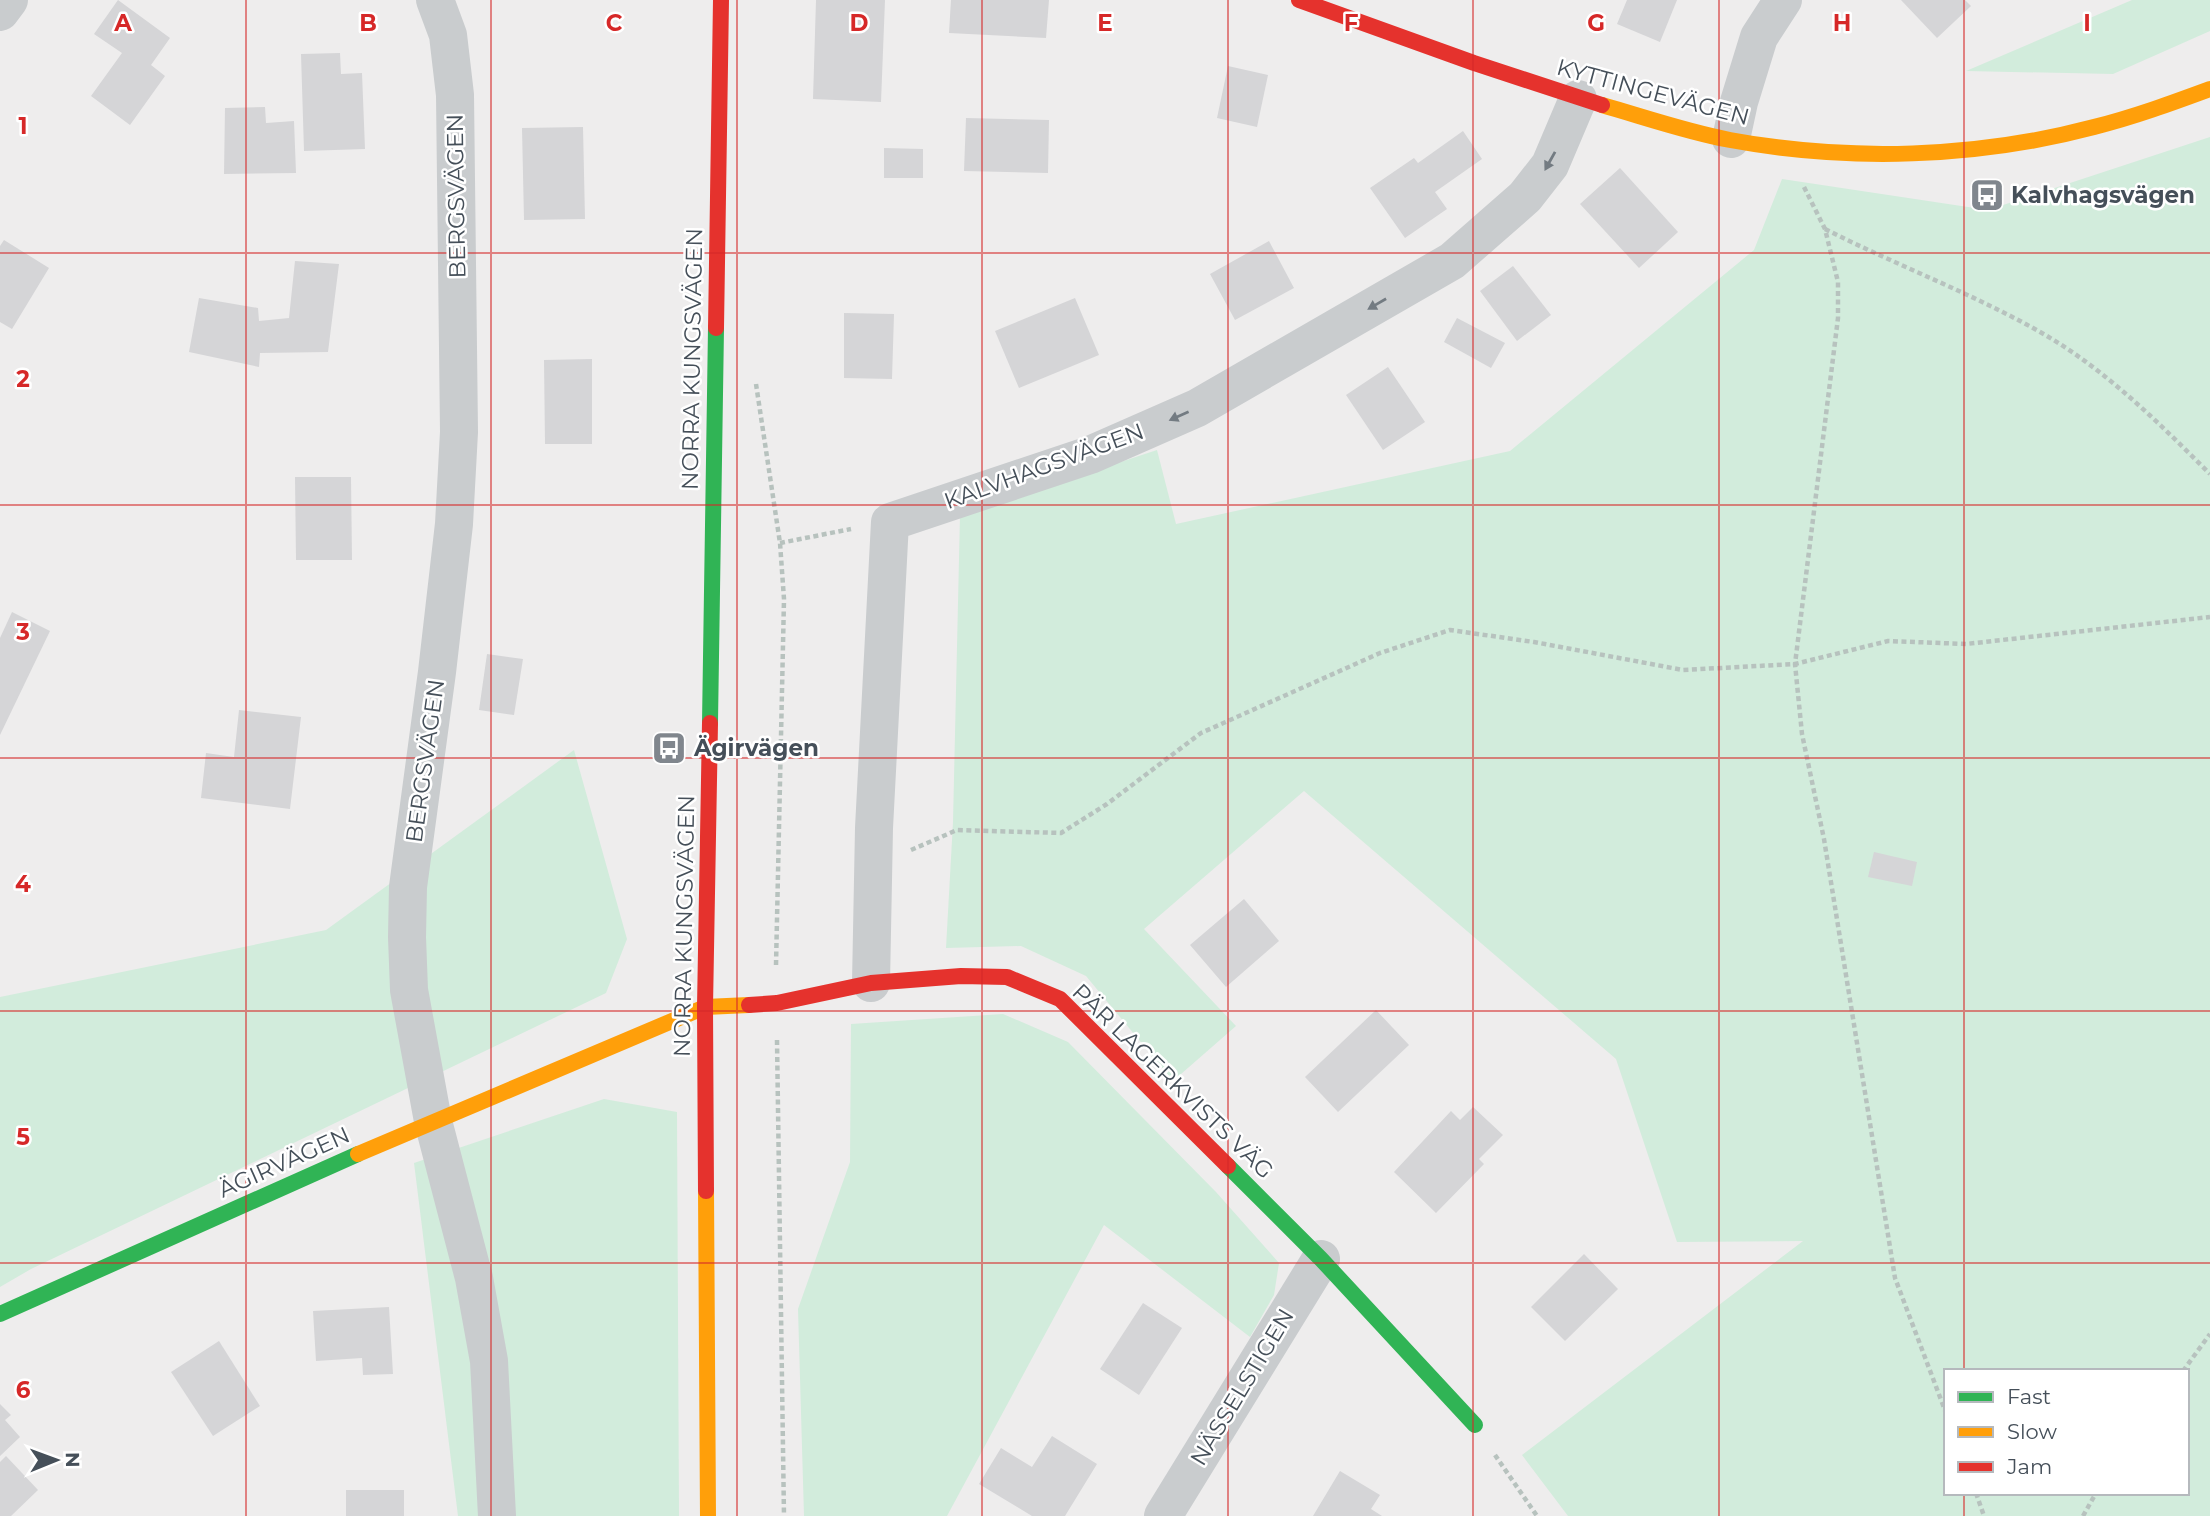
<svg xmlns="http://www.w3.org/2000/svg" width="2210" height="1516" font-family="Montserrat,sans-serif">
<rect width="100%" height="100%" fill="#eeeded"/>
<!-- green -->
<g fill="#d2ecdc" fill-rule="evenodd">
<path d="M2132 0H2210V31L2113 74 1966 71Z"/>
<path d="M2210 137V1516H1568L1522 1455 1803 1241 1677 1242 1616 1059 1304 791 1144 929 1236 1026 1173 1081 1086 976 1021 946 946 948 953 822 960 515 1157 450 1176 524 1510 451 1754 250 1782 179 1988 210ZM1946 1371H2187V1493H1946Z"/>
<path d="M574 750 627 939 606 993 31 1269 0 1287V997L326 930Z"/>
<path d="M1003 1014 1068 1042 1216 1192 1279 1263 1274 1295 1250 1337 1104 1225 947 1516H804L798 1309 850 1162 851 1024Z"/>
<path d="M604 1099 677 1112 679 1516H458L414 1163Z"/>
</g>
<!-- building -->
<g fill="#d5d5d7">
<path d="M118 0 170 38 151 65 165 76 130 125 91 96 122 53 94 34Z"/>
<path d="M816 0H885L881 102 813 99Z"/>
<path d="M951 0H1049L1046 38 949 33Z"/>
<path d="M1627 0H1677L1660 42 1617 24Z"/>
<path d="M1901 0H1965L1971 6 1937 38Z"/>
<path d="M340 53 341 74 362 73 365 149 304 151 301 54Z"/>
<path d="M1228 66 1268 75 1257 127 1217 118Z"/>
<path d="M265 107 266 123 294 121 296 173 224 174 225 108Z"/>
<path d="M966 118 1049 120 1048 173 964 171Z"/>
<path d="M583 127 585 219 524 220 522 128Z"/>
<path d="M1463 131 1482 159 1435 192 1447 209 1405 238 1370 188 1414 158 1418 163Z"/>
<path d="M884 148 923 149V178H884Z"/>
<path d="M1620 168 1678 232 1639 268 1580 204Z"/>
<path d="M4 240 49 268 12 329 0 322V246Z"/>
<path d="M1269 241 1294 288 1235 320 1210 274Z"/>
<path d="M295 261 339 264 328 352 260 353 259 367 189 352 199 298 258 308 259 321 289 318Z"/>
<path d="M1513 266 1551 315 1517 341 1480 291Z"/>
<path d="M1075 298 1099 355 1019 388 995 331Z"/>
<path d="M844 313 894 314 892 379 844 378Z"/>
<path d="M1457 318 1505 343 1491 368 1444 342Z"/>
<path d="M592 359V444H545L544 360Z"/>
<path d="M1388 367 1425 422 1383 450 1346 395Z"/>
<path d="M295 477H351L352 560H296Z"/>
<path d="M12 612 50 631 0 735V638Z"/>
<path d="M487 654 523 659 514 715 479 710Z"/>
<path d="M239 710 301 717 290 809 201 798 206 753 234 757Z"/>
<path d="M1874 852 1917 862 1912 886 1868 877Z"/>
<path d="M1244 899 1279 941 1226 987 1190 945Z"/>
<path d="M1376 1010 1409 1045 1338 1112 1305 1077Z"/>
<path d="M1473 1107 1503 1135 1479 1159 1484 1164 1436 1213 1394 1172 1451 1111 1460 1120Z"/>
<path d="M1584 1254 1618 1289 1565 1341 1531 1307Z"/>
<path d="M1143 1303 1182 1328 1139 1395 1100 1369Z"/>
<path d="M389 1307 393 1374 363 1375 362 1358 316 1361 313 1311Z"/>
<path d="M219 1341 260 1406 213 1436 171 1372Z"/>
<path d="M0 1404 11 1415 5 1420 20 1437 0 1456Z"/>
<path d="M1052 1436 1097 1464 1065 1516H1032L979 1484 1001 1448 1032 1467Z"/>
<path d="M6 1456 38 1490 11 1516H0V1462Z"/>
<path d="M1340 1471 1380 1495 1371 1509 1382 1516H1313Z"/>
<rect x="346" y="1490" width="58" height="26"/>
</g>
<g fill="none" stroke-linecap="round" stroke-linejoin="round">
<!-- path -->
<g stroke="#b7c2be" stroke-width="4.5" stroke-dasharray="5 3.5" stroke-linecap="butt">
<path d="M1804 187 1825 229 1838 282V318L1795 664 1802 734 1824 839 1895 1278 1946 1413"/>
<path d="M1825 229C1894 264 1966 291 2033 328 2101 365 2156 420 2210 474"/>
<path d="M756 384 780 543 784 599 776 965"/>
<path d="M780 543 851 529"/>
<path d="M911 850 957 830 1061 833 1107 804 1201 733 1380 653 1450 630 1534 642 1683 670 1795 664 1888 641 1966 644 2210 617"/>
<path d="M777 1040 784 1516"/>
<path d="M2183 1371 2210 1334"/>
<path d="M1495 1455 1537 1516"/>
<path d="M1976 1493 1984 1516"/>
<path d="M2083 1516 2096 1493"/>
</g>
<!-- street -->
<g stroke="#c9ccce" stroke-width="38">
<path d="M435 0 448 35 455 95 459 432 454 524 437 672 408 887 407 937 409 990 433 1121 474 1278 489 1361 497 1516"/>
<path d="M0 12 9 0"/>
<path d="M1731 139 1739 102 1759 37 1783 0"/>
<path d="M871 983 874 828 890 522 1090 455 1197 408 1452 261 1525 197 1550 165 1578 99"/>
<path d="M1163 1516 1321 1259"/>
</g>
<!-- fast -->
<g stroke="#30b455" stroke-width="16">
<path d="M710 723 716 328"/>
<path d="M1228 1166 1321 1259 1475 1425"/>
<path d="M0 1314 358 1154"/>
</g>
<!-- slow -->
<g stroke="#ff9f0a" stroke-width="16">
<path d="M1602 105C1644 117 1687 132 1730 140 1849 162 1977 158 2094 127 2134 117 2172 103 2210 89"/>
<path d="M358 1154 705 1007 749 1005"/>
<path d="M706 1191 708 1516"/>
</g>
<!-- jam -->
<g stroke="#e5322d" stroke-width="16">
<path d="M1299 0 1474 63 1602 105"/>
<path d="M716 328 721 0"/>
<path d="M749 1005 777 1003 871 983 961 976 1007 977 1060 999 1228 1166"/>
<path d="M706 1191 705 1007 710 723"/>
</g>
</g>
<!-- one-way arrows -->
<defs><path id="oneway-solid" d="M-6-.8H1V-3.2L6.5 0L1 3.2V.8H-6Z" transform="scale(1.75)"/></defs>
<g fill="#737b82">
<use href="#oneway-solid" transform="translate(1550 161) rotate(119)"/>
<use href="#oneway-solid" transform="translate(1377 304) rotate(150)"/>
<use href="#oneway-solid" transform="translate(1179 416) rotate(156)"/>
</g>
<!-- grid -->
<path fill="none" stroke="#d62828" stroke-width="2" stroke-opacity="0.55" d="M246 0V1516M491 0V1516M737 0V1516M982 0V1516M1228 0V1516M1473 0V1516M1719 0V1516M1964 0V1371M0 253H2210M0 505H2210M0 758H2210M0 1011H2210M0 1263H2210M1964 1493V1516"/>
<!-- icons -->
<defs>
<g id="bus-square" transform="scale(1.75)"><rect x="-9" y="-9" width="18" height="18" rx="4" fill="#80868d" stroke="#fff"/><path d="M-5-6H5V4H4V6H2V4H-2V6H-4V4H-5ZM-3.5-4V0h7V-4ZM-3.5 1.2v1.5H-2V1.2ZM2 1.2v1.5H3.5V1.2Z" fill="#fff"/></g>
</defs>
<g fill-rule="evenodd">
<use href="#bus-square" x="1987" y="195"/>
<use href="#bus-square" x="669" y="748"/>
</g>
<g text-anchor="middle" stroke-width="5" stroke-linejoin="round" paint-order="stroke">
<!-- street labels -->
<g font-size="23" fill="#454f59" stroke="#fff">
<text transform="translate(1653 92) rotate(15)" y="8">KYTTINGEVÄGEN</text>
<text transform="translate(456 196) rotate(-91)" y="8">BERGSVÄGEN</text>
<text transform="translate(692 359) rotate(-89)" y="8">NORRA KUNGSVÄGEN</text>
<text transform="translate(1044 466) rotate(-20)" y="8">KALVHAGSVÄGEN</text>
<text transform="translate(425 761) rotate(-82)" y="8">BERGSVÄGEN</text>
<text transform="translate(684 926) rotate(-89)" y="8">NORRA KUNGSVÄGEN</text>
<text transform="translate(1173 1081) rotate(44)" y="8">PÄR LAGERKVISTS VÄG</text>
<text transform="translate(284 1162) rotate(-24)" y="8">ÄGIRVÄGEN</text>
<text transform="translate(1242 1387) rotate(-59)" y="8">NÄSSELSTIGEN</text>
</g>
<!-- poi labels -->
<g font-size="23" font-weight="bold" fill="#454f59" stroke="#fff" text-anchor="start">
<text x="2011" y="203">Kalvhagsvägen</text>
<text x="694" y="756">Ägirvägen</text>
</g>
</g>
<g font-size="23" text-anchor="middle" font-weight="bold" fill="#d62828" stroke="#fff" stroke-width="5" stroke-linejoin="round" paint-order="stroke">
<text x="123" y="31">A</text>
<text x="368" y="31">B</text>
<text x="614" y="31">C</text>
<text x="859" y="31">D</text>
<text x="1105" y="31">E</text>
<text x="1351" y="31">F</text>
<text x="1596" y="31">G</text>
<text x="1842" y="31">H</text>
<text x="2087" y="31">I</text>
<text x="23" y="134">1</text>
<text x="23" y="387">2</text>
<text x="23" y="640">3</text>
<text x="23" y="892">4</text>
<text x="23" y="1145">5</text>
<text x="23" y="1398">6</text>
</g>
<!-- legend -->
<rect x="1944" y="1369" width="245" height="126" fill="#ffffff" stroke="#b5b9bd" stroke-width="2"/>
<rect x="1958" y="1392" width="35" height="10" fill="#30b455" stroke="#b5b9bd" stroke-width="2"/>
<text x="2007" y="1404" font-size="21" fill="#454f59">Fast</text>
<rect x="1958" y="1427" width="35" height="10" fill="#ff9f0a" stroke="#b5b9bd" stroke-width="2"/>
<text x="2007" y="1439" font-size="21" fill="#454f59">Slow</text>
<rect x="1958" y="1462" width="35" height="10" fill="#e5322d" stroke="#b5b9bd" stroke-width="2"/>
<text x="2007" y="1474" font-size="21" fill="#454f59">Jam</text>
<!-- north arrow -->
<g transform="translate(56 1460) rotate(89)" stroke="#ffffff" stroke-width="5" paint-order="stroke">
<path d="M0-5L12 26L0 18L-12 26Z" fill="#454f59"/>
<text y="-10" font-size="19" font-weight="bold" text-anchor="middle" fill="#454f59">N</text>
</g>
</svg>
